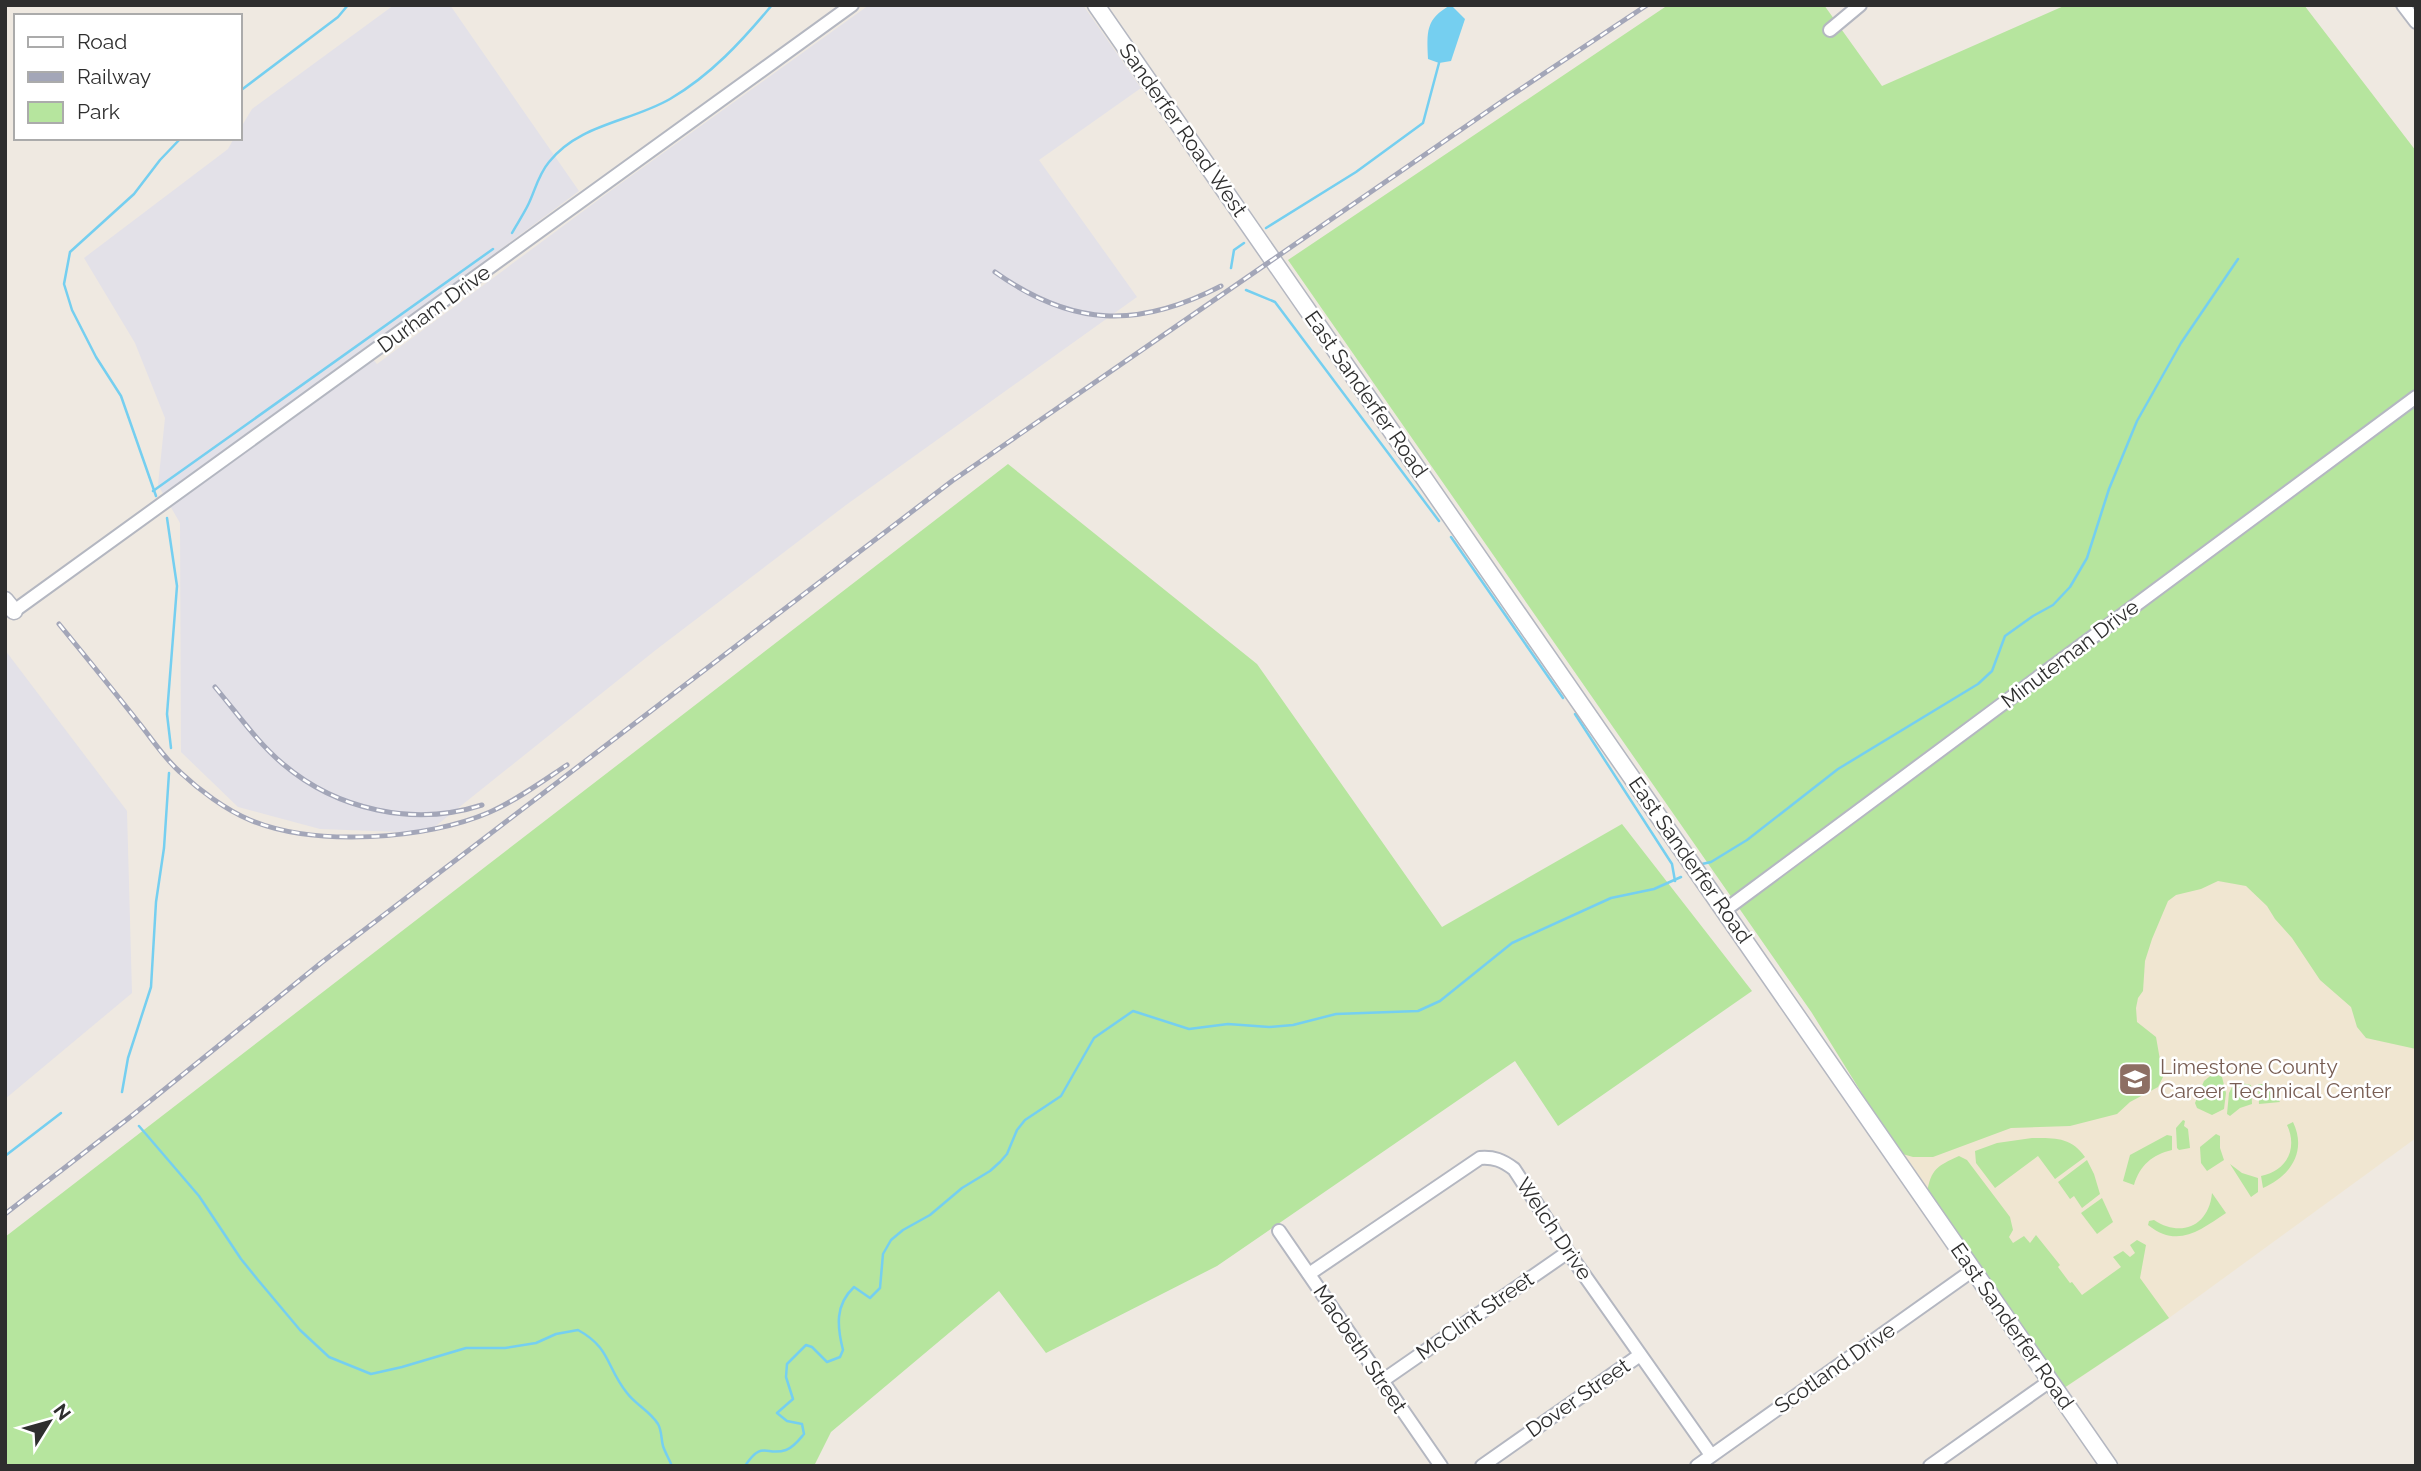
<svg xmlns="http://www.w3.org/2000/svg" width="2421" height="1471" font-family="Raleway,sans-serif">
<rect width="100%" height="100%" fill="#efe9e1"/>
<!-- industrial -->
<g fill="#e3e1e8">
<path d="M394 5H450L579 191 365 350 377 364 613 189 869 5H1083L1141 88 1039 160 1137 297 846 505 657 649 427 833 320 829 238 807 181 752 180 523 158 485 165 418 135 343 84 258 228 149 234 138H240V129L252 109Z"/>
<path d="M5 650 127 811 132 993 5 1099Z"/>
</g>
<!-- education -->
<path fill="#f0e6d1" d="M2207 733 2416 1020V1138L2169 1318 2061 1390 1924 1193 1812 1013Z"/>
<!-- green -->
<g fill="#b6e59e">
<path d="M1668 5H1824L1882 86 2066 5H2304L2416 151V1049L2366 1038 2357 1027 2351 1007 2320 980 2292 938 2275 919 2267 906 2246 886 2218 881 2201 889 2176 895 2168 901 2152 939 2145 961 2143 991 2138 998 2136 1008 2137 1022 2156 1037 2163 1077 2158 1087 2130 1102 2117 1114 2070 1126 2011 1128 1933 1157H1913L1899 1153 1812 1013 1288 260Z"/>
<path d="M1008 464 1257 664 1442 927 1622 824 1752 991 1558 1126 1515 1061 1217 1266 1046 1353 999 1291 831 1432 814 1466H5V1237Z"/>
<path d="M2214 1073 2222 1077 2226 1093 2224 1109 2212 1115 2197 1108 2195 1103 2204 1081Z"/>
<path d="M2237 1082 2251 1085 2252 1104 2240 1108 2230 1116 2227 1114 2229 1093 2234 1083Z"/>
<path d="M2258 1084H2269L2280 1102 2259 1104Z"/>
<path d="M2183 1120 2185 1121 2184 1126 2188 1129 2190 1148 2179 1150 2177 1148 2176 1128Z"/>
<path d="M2293 1122C2307 1151 2291 1176 2263 1188L2261 1176C2287 1171 2298 1148 2287 1125Z"/>
<path d="M2216 1134 2220 1136V1148L2224 1160 2207 1171 2201 1163 2200 1147Z"/>
<path d="M2167 1135 2172 1136V1150C2152 1155 2140 1165 2134 1185L2123 1181 2130 1155Z"/>
<path d="M2032 1138C2055 1138 2071 1137 2085 1157L2055 1179 2038 1156 1995 1188 1976 1163 1975 1151 1997 1143Z"/>
<path d="M1959 1156 1967 1160 2010 1217 2013 1230 2009 1237 2013 1243 2024 1236 2030 1243 2036 1235 2060 1265 2058 1267 2070 1283 2072 1282 2082 1295 2121 1267 2113 1257 2123 1251 2130 1257 2135 1253 2130 1245 2137 1240 2146 1245 2140 1278 2169 1318 2061 1390 1927 1193C1931 1169 1937 1166 1959 1156Z"/>
<path d="M2087 1160 2094 1174 2100 1194 2082 1208 2074 1196 2070 1199 2058 1182Z"/>
<path d="M2230 1164 2242 1173 2258 1178V1192L2251 1197Z"/>
<path d="M2212 1193 2226 1213C2200 1230 2178 1249 2148 1225L2149 1221 2154 1220C2181 1238 2209 1226 2212 1193Z"/>
<path d="M2102 1198 2113 1222 2097 1234 2081 1213Z"/>
</g>
<!-- water -->
<path fill="#75cff0" d="M1451 5 1465 19 1451 61 1439 63 1428 59C1427 32 1425 19 1451 5Z"/>
<g fill="none" stroke-linecap="round" stroke-linejoin="round">
<!-- stream -->
<g stroke="#75cff0" stroke-width="2.5">
<path d="M240 91 338 17 348 5"/>
<path d="M1266 228 1356 172 1423 123 1439 63"/>
<path d="M512 233C517 224 523 215 528 205 535 191 538 175 549 162 579 124 630 122 670 99 711 75 742 41 772 5"/>
<path d="M1231 268 1234 250 1244 243"/>
<path d="M1246 290 1275 302 1439 521"/>
<path d="M153 491 493 249"/>
<path d="M156 496 121 396 96 357 72 310 64 284 70 252 134 194 160 160 181 138"/>
<path d="M167 518 177 586 167 714 171 748"/>
<path d="M1451 537 1563 698"/>
<path d="M1575 714 1672 864 1675 881"/>
<path d="M1702 864 1711 862 1747 840 1838 769 1978 684 1992 671 2005 636 2033 616 2053 605 2070 587 2087 558 2109 489 2137 421 2181 343 2238 259"/>
<path d="M122 1092 128 1058 151 987 156 902 164 848 169 773"/>
<path d="M139 1126 199 1196 241 1259 258 1280 300 1330 329 1357 371 1374 402 1367 466 1348H505L536 1343 556 1334 578 1330C611 1348 606 1367 627 1393 636 1405 650 1411 658 1424 662 1431 661 1439 663 1446 665 1452 669 1459 672 1466"/>
<path d="M5 1156 61 1113"/>
<path d="M745 1466C763 1439 766 1457 786 1450 794 1447 799 1440 804 1434L802 1424 787 1421 777 1413 793 1399 786 1377 787 1364 806 1345 812 1347 827 1362 840 1357 843 1350C837 1326 835 1305 854 1287L870 1298 880 1288 883 1254 891 1240 903 1230 930 1215 962 1188 990 1171 1000 1162 1007 1154 1017 1130 1025 1120 1061 1096 1094 1038 1133 1011 1189 1029 1228 1024 1269 1027 1293 1025 1336 1014 1418 1011 1440 1001 1512 943 1611 898 1654 889 1681 877"/>
</g>
<!-- street casing -->
<g stroke="#b4b7c1" stroke-width="16">
<g id="street">
<path d="M2403 5 2416 22"/>
<path d="M1830 30 1860 5"/>
<path d="M14 611 852 5"/>
<path d="M1725 910 2416 397"/>
<path d="M1279 1231 1441 1466"/>
<path d="M1309 1274 1480 1158C1494 1157 1502 1160 1514 1169L1568 1252 1711 1455"/>
<path d="M1382 1381 1568 1252"/>
<path d="M1482 1466 1640 1355"/>
<path d="M1697 1466 1973 1270"/>
<path d="M1930 1466 2050 1381"/>
</g>
</g>
<!-- secondary casing -->
<g stroke="#b4b7c1" stroke-width="19">
<g id="secondary">
<path d="M1096 5 2109 1466"/>
<path d="M5 600 14 611"/>
</g>
</g>
<!-- street -->
<use href="#street" stroke="#fff" stroke-width="12"/>
<!-- secondary -->
<use href="#secondary" stroke="#fff" stroke-width="16"/>
<!-- rail casing -->
<g stroke="#a3a6b8" stroke-width="5">
<g id="rail">
<path d="M995 272C1072 327 1138 329 1221 286"/>
<path d="M59 624C86 657 113 690 139 723 152 739 164 758 180 772 199 790 226 810 250 820 315 847 426 840 490 812 517 800 543 781 567 765"/>
<path d="M215 687C237 713 257 742 283 764 337 810 414 827 482 805"/>
<path d="M5 1214 134 1114 321 963 952 481 1504 100 1647 5"/>
</g>
</g>
<!-- rail -->
<use href="#rail" stroke="#fff" stroke-width="2.5" stroke-dasharray="8" stroke-linecap="butt"/>
</g>
<!-- icons -->
<defs>
<g id="school-square" transform="scale(1.75)"><rect x="-9" y="-9" width="18" height="18" rx="4" fill="#8d6e63" stroke="#fff"/><path d="M0-5L7-2L0 1L-7-2ZM-4 1L0 2.5L4 1V4Q0 6-4 4Z" fill="#fff"/></g>
</defs>
<g fill-rule="evenodd">
<use href="#school-square" x="2135" y="1079"/>
</g>
<g text-anchor="middle" stroke-width="5" stroke-linejoin="round" paint-order="stroke">
<!-- street labels -->
<g font-size="21" fill="#2e2e2e" stroke="#fff">
<text transform="translate(1183 130) rotate(55)" y="7">Sanderfer Road West</text>
<text transform="translate(434 309) rotate(-36)" y="7">Durham Drive</text>
<text transform="translate(1366 394) rotate(55)" y="7">East Sanderfer Road</text>
<text transform="translate(2070 654) rotate(-37)" y="7">Minuteman Drive</text>
<text transform="translate(1690 860) rotate(55)" y="7">East Sanderfer Road</text>
<text transform="translate(1554 1229) rotate(56)" y="7">Welch Drive</text>
<text transform="translate(1475 1316) rotate(-35)" y="7">McClint Street</text>
<text transform="translate(2012 1326) rotate(55)" y="7">East Sanderfer Road</text>
<text transform="translate(1360 1349) rotate(56)" y="7">Macbeth Street</text>
<text transform="translate(1835 1368) rotate(-35)" y="7">Scotland Drive</text>
<text transform="translate(1578 1398) rotate(-35)" y="7">Dover Street</text>
</g>
<!-- education labels -->
<g font-size="21" fill="#785e54" stroke="#fff" text-anchor="start">
<text x="2160" y="1074">Limestone County<tspan x="2160" dy="24">Career Technical Center</tspan></text>
</g>
</g>
<!-- border -->
<rect width="2421" height="1471" fill="none" stroke="#2e2e2e" stroke-width="14"/>
<!-- legend -->
<rect x="14" y="14" width="228" height="126" fill="#ffffff" stroke="#ababab" stroke-width="2"/>
<rect x="28" y="37" width="35" height="10" fill="#ffffff" stroke="#ababab" stroke-width="2"/>
<text x="77" y="49" font-size="21" fill="#2e2e2e">Road</text>
<rect x="28" y="72" width="35" height="10" fill="#a3a6b8" stroke="#ababab" stroke-width="2"/>
<text x="77" y="84" font-size="21" fill="#2e2e2e">Railway</text>
<rect x="28" y="102" width="35" height="21" fill="#b6e59e" stroke="#ababab" stroke-width="2"/>
<text x="77" y="119" font-size="21" fill="#2e2e2e">Park</text>
<!-- north arrow -->
<g transform="translate(49 1422) rotate(53)" stroke="#ffffff" stroke-width="5" paint-order="stroke">
<path d="M0-5L12 26L0 18L-12 26Z" fill="#2e2e2e"/>
<text y="-10" font-size="19" font-weight="bold" text-anchor="middle" fill="#2e2e2e">N</text>
</g>
</svg>
